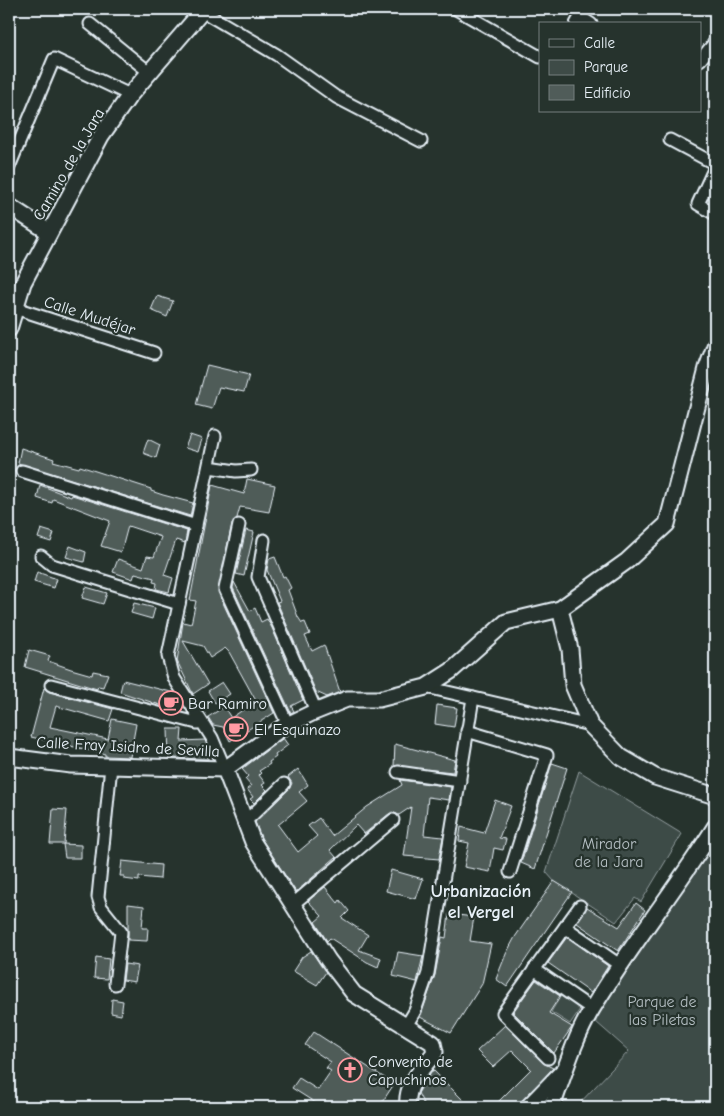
<svg xmlns="http://www.w3.org/2000/svg" width="724" height="1116" font-family="'Comic Neue',sans-serif">
<rect width="100%" height="100%" fill="#26332d"/>
<filter id="ink" filterUnits="userSpaceOnUse"><feTurbulence type="fractalNoise" baseFrequency=".02" numOctaves="2"/><feDisplacementMap in="SourceGraphic" scale="10" xChannelSelector="R" yChannelSelector="G"/><feConvolveMatrix kernelMatrix="1 2 1 2 8 2 1 2 1" color-interpolation-filters="sRGB"/></filter>
<g filter="url(#ink)">
<!-- green -->
<g fill="#3e4b47" stroke="#939ea0">
<path d="M579 771 682 834 641 902 635 898 616 922 554 881 546 872Z"/>
<path d="M715 844V1107H576L629 1051 596 1022 595 1017 675 897Z"/>
<path d="M562 994 582 1006 570 1024 551 1012Z"/>
</g>
<!-- building -->
<g fill="#505c59" stroke="#e8f1f8">
<path d="M157 296 173 301 167 317 151 310Z"/>
<path d="M207 365 249 375 244 392 219 387 212 409 196 405Z"/>
<path d="M190 435 202 439 198 452 185 448Z"/>
<path d="M148 439 160 445 156 458 143 453Z"/>
<path d="M21 448 54 459 53 461 79 468 80 466 151 489V491L163 495 193 503 190 516 18 463Z"/>
<path d="M247 479 275 485 269 512 240 507 237 518 232 523 218 592 274 713 230 741 223 727 213 725 208 717 224 707 231 718 256 701 229 652 225 648 210 658 203 646 183 641 208 684 193 694 177 661 183 622 191 624 196 601 190 600 212 485 244 494Z"/>
<path d="M40 485 71 497 72 495 187 531 185 543 176 540 164 575 173 578 169 592 156 589 157 583 153 582 154 578 135 573 133 579 113 572 118 559 143 568 147 556 154 557 161 537 128 526 121 552 101 546 110 521 53 499 52 503 37 498Z"/>
<path d="M41 529 54 533 51 542 38 538Z"/>
<path d="M246 530 254 532 244 576 236 574Z"/>
<path d="M70 546 86 552 84 562 66 557Z"/>
<path d="M275 557 283 577 285 576 291 588 288 590 298 617 302 623 305 622 310 634 305 636 312 651 324 645 340 692 327 697 316 692 277 602 280 601 267 570 269 559Z"/>
<path d="M37 572 57 579 54 588 34 582Z"/>
<path d="M234 582 250 611 255 608 261 622 267 619 272 628 303 700 291 706 294 711 291 713 233 588Z"/>
<path d="M86 587 107 593 103 604 82 598Z"/>
<path d="M134 603 155 608 152 619 131 613Z"/>
<path d="M29 650 50 656 48 661 71 669 92 675 93 671 108 674 103 687 98 686 97 689 25 667Z"/>
<path d="M123 680 175 693 181 703 179 711 120 692Z"/>
<path d="M222 682 230 694 215 703 208 691Z"/>
<path d="M44 688 49 692 113 709 109 721 56 706 50 727 108 739 112 719 136 724 130 757 105 756V754L31 737Z"/>
<path d="M437 705 457 708 454 727 435 724Z"/>
<path d="M168 729H182L181 741 205 740 209 750 208 759 169 758Z"/>
<path d="M283 738 288 745 275 755 276 757 269 762 270 764 259 771 261 773 259 775 265 783 262 785 267 790 254 803 250 799 253 797 247 789 251 786 245 779 248 776 242 769Z"/>
<path d="M395 744 455 760 453 772 394 766Z"/>
<path d="M552 763 567 768 535 869 521 863Z"/>
<path d="M298 769 308 785 299 792 307 801 278 825 298 852 317 836 308 826 319 818 332 836 367 807 402 785 400 780 451 787 449 800 428 797 424 835 443 837 439 859 404 856 411 807 399 815 392 812 389 814 364 834 356 825 330 850 336 857 296 892 261 838 255 822 289 789 292 783 288 777Z"/>
<path d="M495 800 511 806 499 838 506 839 503 850 494 848 490 872 464 867 469 843 459 841 461 827 484 833Z"/>
<path d="M53 809 67 810 64 844H50Z"/>
<path d="M63 844 81 845V858H65Z"/>
<path d="M122 861 161 865 160 879 139 877V881L124 879V876H120Z"/>
<path d="M391 870 423 879 416 899 386 891Z"/>
<path d="M554 881 572 892 507 987 496 979 506 954 515 937Z"/>
<path d="M325 887 338 903 340 900 349 911 342 918 368 935 359 950 381 958 378 967 367 962 330 938 327 941 315 922 322 916 308 901Z"/>
<path d="M636 903 645 910 618 951 577 923 587 907 619 927Z"/>
<path d="M128 904 144 906 142 928H148L147 941 128 940Z"/>
<path d="M449 914 474 917 470 941 491 944 482 984 451 1033 420 1017 435 975 442 937 446 938Z"/>
<path d="M567 937 608 966 591 993 548 963Z"/>
<path d="M311 951 326 972 317 985 293 971 302 957Z"/>
<path d="M398 952 423 956 417 982 393 976Z"/>
<path d="M96 957 109 959 107 979 94 978Z"/>
<path d="M125 964 138 966 135 982 123 980Z"/>
<path d="M536 980 560 996 549 1013 572 1027 554 1053 513 1012Z"/>
<path d="M112 999 123 1001 121 1015 111 1013Z"/>
<path d="M505 1025 543 1063 553 1068 517 1107H493L531 1069 512 1050 493 1067 477 1051Z"/>
<path d="M314 1032 394 1084 379 1107H322L292 1088 299 1078 318 1090 331 1071 326 1068 331 1062 305 1045Z"/>
<path d="M433 1070 470 1107H425L418 1093Z"/>
</g>
<g fill="none" stroke-linecap="round" stroke-linejoin="round">
<!-- minor casing -->
<g stroke="#e8f1f8" stroke-width="15">
<g id="minor">
<path d="M456 9 540 57"/>
<path d="M202 11 277 55 336 97 421 141"/>
<path d="M90 24 149 72"/>
<path d="M576 24 580 17 591 24"/>
<path d="M700 60 715 42"/>
<path d="M670 140 715 164"/>
<path d="M9 167 54 59 130 95"/>
<path d="M715 167 698 204 715 214"/>
<path d="M15 308 154 353"/>
<path d="M215 436 168 656 174 678 212 738 225 769"/>
<path d="M209 467 236 471 251 470"/>
<path d="M22 471 196 526"/>
<path d="M239 525 225 589 288 725"/>
<path d="M264 540 258 577 316 711"/>
<path d="M41 556 52 565 179 604"/>
<path d="M51 685 197 723 201 721"/>
<path d="M426 687 590 725"/>
<path d="M467 731 547 755 510 872"/>
<path d="M111 766 98 897 101 907 121 932 115 984"/>
<path d="M398 772 460 781"/>
<path d="M245 822 284 784"/>
<path d="M292 905 393 820"/>
<path d="M565 927 621 966"/>
<path d="M534 969 592 1009"/>
<path d="M406 1026 415 1011 428 973 473 698"/>
<path d="M548 1058 503 1013 580 906"/>
</g>
</g>
<!-- tertiary casing -->
<g stroke="#e8f1f8" stroke-width="19">
<g id="tertiary">
<path d="M9 206 49 232"/>
<path d="M9 329 23 283 101 136 130 95 204 9"/>
<path d="M560 609 570 649 573 685 590 725 621 757 655 777 715 796"/>
<path d="M9 757 71 765 225 769 283 727 312 713 347 699H379L426 687 451 671 506 622 560 609 627 561 667 524 707 368 715 346"/>
<path d="M225 769 253 842 328 960 354 994 433 1043 435 1052C422 1070 405 1084 408 1107"/>
<path d="M528 1107 563 1071"/>
<path d="M552 1107C564 1074 574 1039 592 1009 630 946 676 889 715 827"/>
</g>
</g>
<!-- minor -->
<use href="#minor" stroke="#26332d" stroke-width="11"/>
<!-- tertiary -->
<use href="#tertiary" stroke="#26332d" stroke-width="15"/>
</g>
</g>
<!-- icons -->
<defs>
<g id="cafe-ring" transform="scale(1.25)"><circle r="9.5" fill="#26332d" stroke="#ff9aa2" stroke-width="1.5"/><path d="M-5.5-4.5H6V0H3Q3 3.5 0 3.5H-2.5Q-5.5 3.5-5.5 0ZM3-3.2v2h1.7v-2ZM-6 4.5H4V6H-6Z" fill="#ff9aa2"/></g>
<g id="church-ring" transform="scale(1.25)"><circle r="9.5" fill="#26332d" stroke="#ff9aa2" stroke-width="1.5"/><path d="M-1.2-6h2.4v3.5h3.3v2.4h-3.3V6h-2.4V-.1h-3.3v-2.4h3.3Z" fill="#ff9aa2"/></g>
</defs>
<g fill-rule="evenodd">
<use href="#cafe-ring" x="171" y="703"/>
<use href="#cafe-ring" x="236" y="729"/>
<use href="#church-ring" x="350" y="1070"/>
</g>
<g text-anchor="middle" stroke-width="4.5" stroke-linejoin="round" paint-order="stroke">
<!-- street labels -->
<g font-size="16" fill="#e8f1f8" stroke="#26332d">
<text transform="translate(68 164) rotate(-60)" y="6">Camino de la Jara</text>
<text transform="translate(90 315) rotate(18)" y="6">Calle Mudéjar</text>
<text transform="translate(128 746) rotate(3)" y="6">Calle Fray Isidro de Sevilla</text>
</g>
<!-- poi labels -->
<g font-size="16" fill="#e8f1f8" stroke="#26332d" text-anchor="start">
<text x="188" y="709">Bar Ramiro</text>
<text x="254" y="735">El Esquinazo</text>
<text x="368" y="1067">Convento de<tspan x="368" dy="18">Capuchinos</tspan></text>
</g>
<!-- park labels -->
<g font-size="16" fill="#b5bfc3" stroke="#26332d">
<text x="609" y="849">Mirador<tspan x="609" dy="18">de la Jara</tspan></text>
<text x="662" y="1007">Parque de<tspan x="662" dy="18">las Piletas</tspan></text>
</g>
<!-- neighbourhood labels -->
<g font-size="18" font-weight="bold" fill="#e8f1f8" stroke="#26332d">
<text x="481" y="897">Urbanización<tspan x="481" dy="21">el Vergel</tspan></text>
</g>
</g>
<!-- margin -->
<rect width="724" height="1116" fill="none" stroke="#26332d" stroke-width="30"/>
<rect x="15" y="15" width="694" height="1086" fill="none" stroke="#e8f1f8" stroke-width="2" filter="url(#ink)"/>
<!-- legend -->
<rect x="539" y="22" width="162" height="90" fill="#26332d" stroke="#747f7e"/>
<rect x="549" y="39" width="25" height="8" fill="#26332d" stroke="#747f7e"/>
<text x="584" y="48" font-size="15" fill="#e8f1f8">Calle</text>
<rect x="549" y="60" width="25" height="15" fill="#3e4b47" stroke="#747f7e"/>
<text x="584" y="72" font-size="15" fill="#e8f1f8">Parque</text>
<rect x="549" y="85" width="25" height="15" fill="#505c59" stroke="#747f7e"/>
<text x="584" y="98" font-size="15" fill="#e8f1f8">Edificio</text>
</svg>
